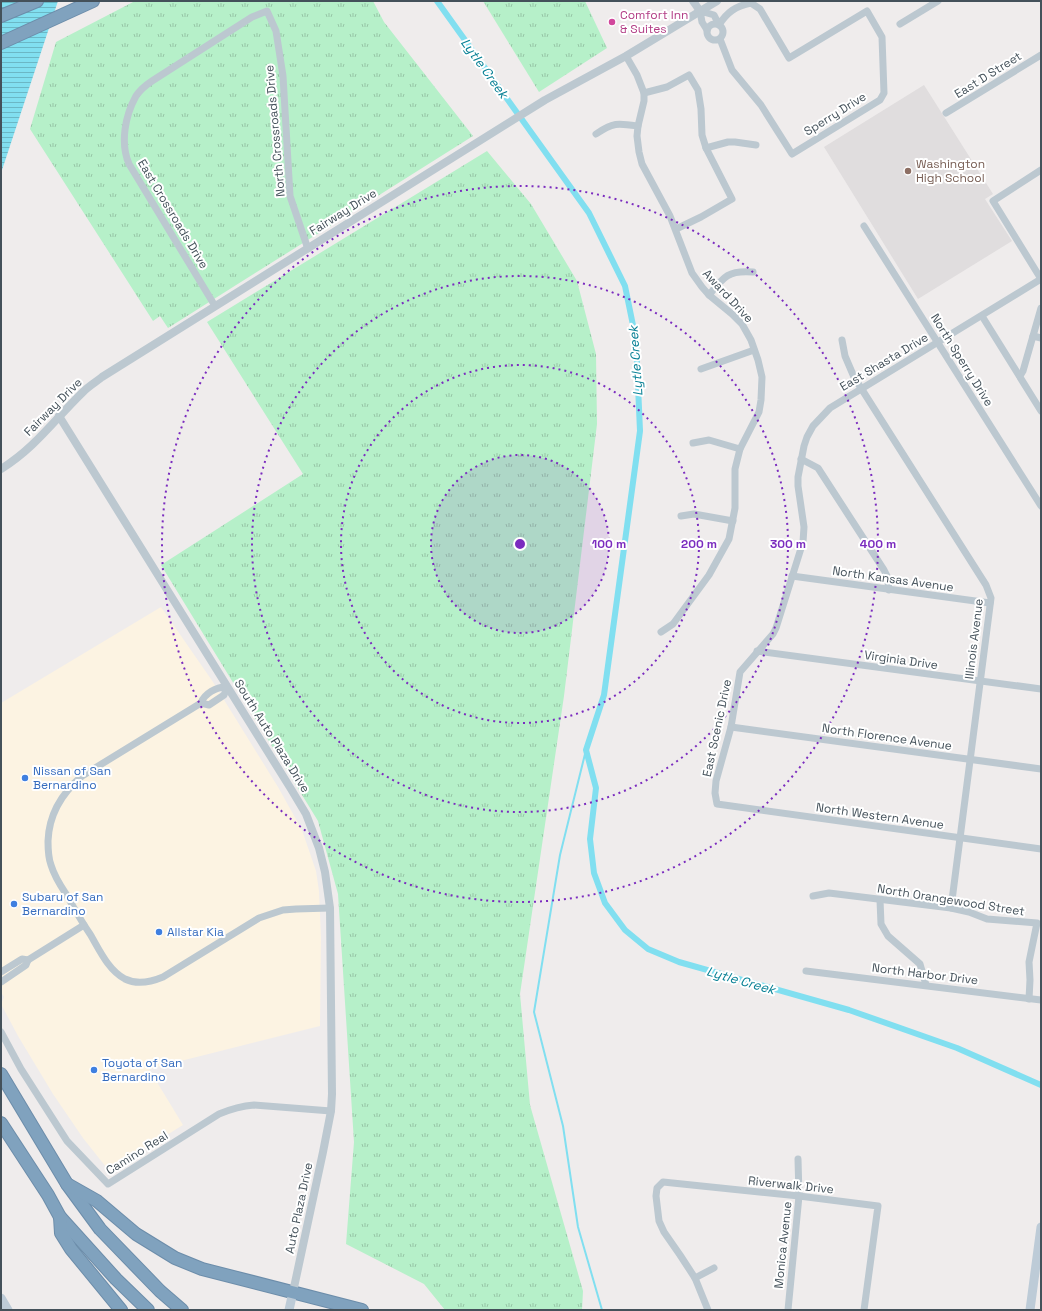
<svg xmlns="http://www.w3.org/2000/svg" width="1042" height="1311" font-family="'Space Grotesk',sans-serif">
<defs>
<pattern id="grass-tufts" width="24" height="20" patternUnits="userSpaceOnUse"><rect width="24" height="20" fill="#b6f0c9"/><path d="M3 7l-1-3M5 7V3M7 7l1-3M15 17l-1-3M17 17v-4M19 17l1-3" fill="none" stroke="#96c5a6"/></pattern>
<pattern id="water-rules" width="6" height="5" patternUnits="userSpaceOnUse"><rect width="6" height="5" fill="#81dff0"/><path d="M0 2.5h6" fill="none" stroke="#6bb7c5"/></pattern>
</defs>
<rect width="100%" height="100%" fill="#efecec"/>
<!-- commercial -->
<path fill="#fcf3e2" d="M161 607 213 682 278 787 302 830 316 871 319 891 321 937 320 1026 149 1069 183 1125 115 1167 109 1169 106 1167 83 1138 53 1094 18 1036 1 1004 4 997 1 992V703Z"/>
<!-- education -->
<path fill="#e0ddde" d="M924 85 993 194 985 199 1012 241 918 299 824 147Z"/>
<!-- grass -->
<g fill="url(#grass-tufts)">
<path d="M135 1H373L384 22 473 136 168 328 160 316 153 321 30 129 56 42Z"/>
<path d="M483 1H585L607 48 539 92Z"/>
<path d="M487 151 531 204 577 281 596 354 597 424 564 696 520 994 530 1105 583 1291 582 1310H445L424 1284 346 1244 354 1142 338 894 318 821 161 565 303 474 207 322Z"/>
</g>
<!-- water -->
<path fill="url(#water-rules)" d="M1 1H58L1 173Z"/>
<g fill="none" stroke-linecap="round" stroke-linejoin="round">
<!-- stream -->
<path stroke="#81dff0" stroke-width="2" d="M586 750 560 855 534 1012 563 1126 578 1227 602 1310"/>
<!-- canal -->
<path stroke="#81dff0" stroke-width="6" d="M437 1 589 213 625 286 636 340 640 431 604 695 586 750 596 788 590 839 594 873 605 903 625 930 648 949 679 962 849 1010 957 1048 1041 1085"/>
<!-- motorway casing -->
<g stroke="#6c8daa" stroke-width="14">
<g id="motorway">
<path d="M1 16 37 1"/>
<path d="M1 43 93 1"/>
<path d="M1 1074 67 1184 100 1229 160 1291 182 1310"/>
<path d="M1 1123 48 1195 60 1217 116 1279 148 1310"/>
<path d="M67 1184 97 1201 136 1234 175 1258 202 1269 362 1310"/>
<path d="M60 1217 61 1233 71 1249 121 1310"/>
</g>
</g>
<!-- minor -->
<g stroke="#bcc8d0" stroke-width="7">
<circle cx="715" cy="32" r="8"/>
<path d="M900 24 938 1"/>
<path d="M707 30 702 22 700 11 714 15 719 25C727 12 736 6 751 3L760 9 789 58 867 11 882 37 884 93 880 100 792 154 761 105 732 70 720 39"/>
<path d="M626 56 637 75 644 93V101L638 126 637 136 639 152 642 164 670 216 692 273 702 287 709 295 732 314 742 324 751 340 758 360 762 377 761 400 759 412 740 449 735 469V508L729 539 709 575 673 624 661 632"/>
<path d="M644 93 667 87 689 75 698 90 701 109 702 135 706 148 732 199 701 217 676 229"/>
<path d="M946 113 1041 55"/>
<path d="M596 134C613 122 618 123 638 126"/>
<path d="M706 148 728 142H735L756 145"/>
<path d="M1041 170 993 201 1041 279"/>
<path d="M864 226 1041 506"/>
<path d="M1041 279 830 408 813 426 807 437 804 446 798 477V486L804 527 803 542 776 628 773 634 740 672 731 727 716 781 715 793 717 804 1041 849"/>
<path d="M709 295C724 276 729 270 753 272"/>
<path d="M215 306 129 164C120 143 125 116 136 96 140 90 146 85 152 81L252 17 267 11 276 31 283 76 290 196 308 249"/>
<path d="M982 316 1041 411"/>
<path d="M1033 336 1041 338"/>
<path d="M842 340 845 356 854 377 986 585 991 598 951 908"/>
<path d="M701 369 754 350"/>
<path d="M1020 376 1023 371 1041 308"/>
<path d="M693 443 709 440 740 449"/>
<path d="M801 459 818 468 884 570 887 576 889 590"/>
<path d="M681 516 694 514 733 521"/>
<path d="M792 576 990 603"/>
<path d="M757 651 1041 689"/>
<path d="M201 703 209 705 224 695 227 687C217 686 204 694 201 703L82 776C62 793 49 813 48 841 48 849 48 857 51 865 54 875 60 885 66 894 74 908 81 921 90 934 99 949 108 970 125 979 137 985 151 982 163 977L259 918 283 910 296 909 330 908"/>
<path d="M731 727 1041 769"/>
<path d="M813 896 829 893 951 908 969 912 987 919 1037 923 1029 962 1030 980 1029 999"/>
<path d="M880 900 881 924 888 936 920 964 926 985"/>
<path d="M806 971 1041 1000"/>
<path d="M1 972 22 959 28 960"/>
<path d="M1 982 26 965 28 960 84 925"/>
<path d="M1 1032 21 1069 67 1141 108 1184 219 1114C231 1109 241 1106 254 1105L331 1111"/>
<path d="M695 1278 714 1268"/>
<path d="M708 1310 695 1278 680 1255 664 1232 659 1221 656 1196 657 1188 663 1182 799 1196 878 1206 864 1310"/>
<path d="M788 1310 799 1196 798 1159"/>
</g>
<!-- tertiary -->
<g stroke="#bcc8d0" stroke-width="8">
<path d="M693 1 700 11"/>
<path d="M59 416 291 789 306 814 319 848 325 872 330 908 332 1094 331 1111 323 1152 293 1292"/>
<path d="M1 469C35 448 55 419 83 392 89 386 96 382 102 377L545 100 626 56 717 1"/>
</g>
<!-- secondary -->
<g stroke="#bdcbd7" stroke-width="9">
<path d="M1 1298 8 1310"/>
<path d="M289 1310 293 1292"/>
<path d="M1030 1310 1041 1227"/>
</g>
<!-- motorway -->
<use href="#motorway" stroke="#80a2be" stroke-width="12"/>
</g>
<!-- distance rings -->
<circle cx="520" cy="544" r="89" fill="#7b2cbf" fill-opacity=".12"/>
<g fill="none" stroke="#7b2cbf" stroke-width="2" stroke-dasharray="2 4">
<circle cx="520" cy="544" r="89"/>
<circle cx="520" cy="544" r="179"/>
<circle cx="520" cy="544" r="268"/>
<circle cx="520" cy="544" r="358"/>
</g>
<!-- markers -->
<circle fill="#d1479c" stroke="#fff" stroke-width="1.5" cx="612" cy="22" r="4"/>
<circle fill="#8d6e63" stroke="#fff" stroke-width="1.5" cx="908" cy="171" r="4"/>
<g fill="#3f7fe0" stroke="#fff" stroke-width="1.5">
<circle cx="25" cy="778" r="4"/>
<circle cx="14" cy="904" r="4"/>
<circle cx="159" cy="932" r="4"/>
<circle cx="94" cy="1070" r="4"/>
</g>
<g text-anchor="middle" stroke-width="4" stroke-linejoin="round" paint-order="stroke">
<!-- hotel labels -->
<g font-size="12" fill="#b23c85" stroke="#fff" text-anchor="start">
<text x="620" y="19">Comfort Inn<tspan x="620" dy="14">&amp; Suites</tspan></text>
</g>
<!-- street labels -->
<g font-size="12" fill="#44515a" stroke="#fff">
<text transform="translate(988 75) rotate(-32)" y="4">East D Street</text>
<text transform="translate(835 114) rotate(-32)" y="4">Sperry Drive</text>
<text transform="translate(275 131) rotate(-95)" y="4">North Crossroads Drive</text>
<text transform="translate(343 212) rotate(-32)" y="4">Fairway Drive</text>
<text transform="translate(173 214) rotate(59)" y="4">East Crossroads Drive</text>
<text transform="translate(728 296) rotate(47)" y="4">Award Drive</text>
<text transform="translate(962 360) rotate(58)" y="4">North Sperry Drive</text>
<text transform="translate(884 362) rotate(-31)" y="4">East Shasta Drive</text>
<text transform="translate(53 407) rotate(-45)" y="4">Fairway Drive</text>
<text transform="translate(893 579) rotate(8)" y="4">North Kansas Avenue</text>
<text transform="translate(974 639) rotate(-83)" y="4">Illinois Avenue</text>
<text transform="translate(901 660) rotate(8)" y="4">Virginia Drive</text>
<text transform="translate(717 728) rotate(-78)" y="4">East Scenic Drive</text>
<text transform="translate(272 736) rotate(58)" y="4">South Auto Plaza Drive</text>
<text transform="translate(887 737) rotate(8)" y="4">North Florence Avenue</text>
<text transform="translate(880 816) rotate(8)" y="4">North Western Avenue</text>
<text transform="translate(951 900) rotate(9)" y="4">North Orangewood Street</text>
<text transform="translate(925 974) rotate(7)" y="4">North Harbor Drive</text>
<text transform="translate(137 1153) rotate(-32)" y="4">Camino Real</text>
<text transform="translate(791 1185) rotate(6)" y="4">Riverwalk Drive</text>
<text transform="translate(299 1208) rotate(-78)" y="4">Auto Plaza Drive</text>
<text transform="translate(783 1245) rotate(-84)" y="4">Monica Avenue</text>
</g>
<!-- education labels -->
<g font-size="12" fill="#785e54" stroke="#fff" text-anchor="start">
<text x="916" y="168">Washington<tspan x="916" dy="14">High School</tspan></text>
</g>
<!-- shop labels -->
<g font-size="12" fill="#366cbe" stroke="#fff" text-anchor="start">
<text x="33" y="775">Nissan of San<tspan x="33" dy="14">Bernardino</tspan></text>
<text x="22" y="901">Subaru of San<tspan x="22" dy="14">Bernardino</tspan></text>
<text x="167" y="936">Allstar Kia</text>
<text x="102" y="1067">Toyota of San<tspan x="102" dy="14">Bernardino</tspan></text>
</g>
<!-- water labels -->
<g font-size="13" font-style="italic" fill="#078095" stroke="#fff">
<text transform="translate(485 68) rotate(54)" y="5">Lytle Creek</text>
<text transform="translate(635 361) rotate(-94)" y="5">Lytle Creek</text>
<text transform="translate(741 980) rotate(16)" y="5">Lytle Creek</text>
</g>
</g>
<circle cx="520" cy="544" r="6" fill="#7b2cbf" stroke="#fff" stroke-width="2"/>
<g font-size="12" text-anchor="middle" font-weight="bold" fill="#7b2cbf" stroke="#fff" stroke-width="4" stroke-linejoin="round" paint-order="stroke">
<text x="609" y="548">100 m</text>
<text x="699" y="548">200 m</text>
<text x="788" y="548">300 m</text>
<text x="878" y="548">400 m</text>
</g>
<!-- border -->
<rect width="1042" height="1311" fill="none" stroke="#44515a" stroke-width="4"/>
</svg>
